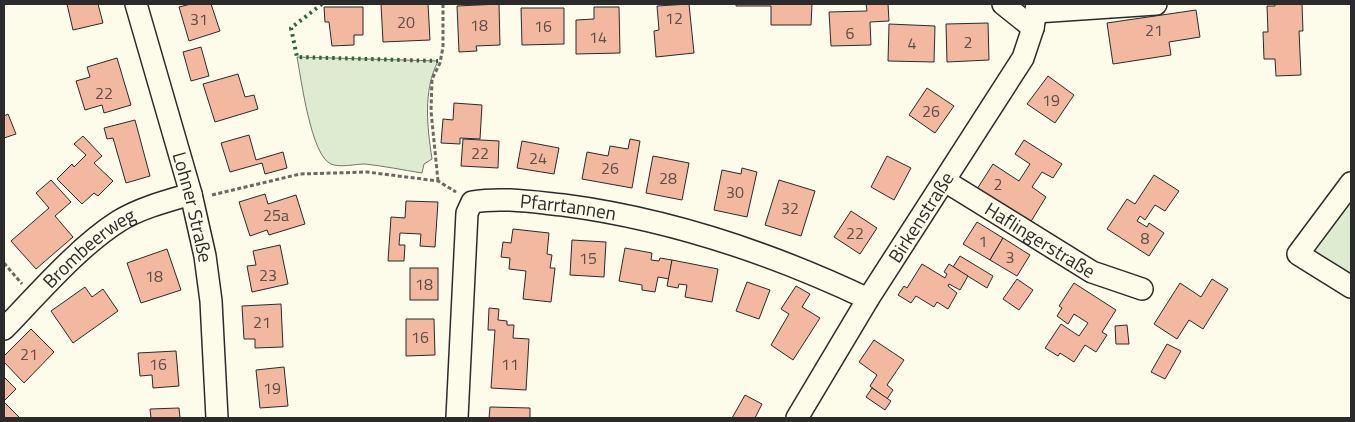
<svg xmlns="http://www.w3.org/2000/svg" width="1355" height="422" font-family="'Titillium Web',sans-serif">
<rect width="100%" height="100%" fill="#fdfbea"/>
<!-- green -->
<g fill="#deebd1" stroke="#74746e">
<path d="M297 57 438 61C423 91 427 126 432 159L424 164 422 173C403 170 384 166 365 164 355 164 340 168 331 164 311 156 301 78 297 57Z"/>
<path d="M1351 185V282L1299 253Z"/>
</g>
<!-- building -->
<g fill="#f2b8a0" stroke="#2b2b2b">
<path d="M67 4H98L103 23 73 30Z"/>
<path d="M191 4H211L220 31 189 41 179 7Z"/>
<path d="M381 4H428L430 40 383 42Z"/>
<path d="M499 4 500 45 476 46 477 51 459 52 457 6Z"/>
<path d="M689 4 694 53 656 57 654 31 659 30 657 6Z"/>
<path d="M736 4H812L811 25H771V6H736Z"/>
<path d="M866 4H888L889 21 870 22 871 45 831 46 829 12 867 11Z"/>
<path d="M1275 4H1302L1303 31H1299L1301 75 1276 76 1275 59H1264L1263 32H1268L1267 6H1275Z"/>
<path d="M324 7H363V35H354V45L332 46 329 22H325Z"/>
<path d="M594 7H619L620 53 576 54V20L594 19Z"/>
<path d="M521 8H564V44L522 45Z"/>
<path d="M1196 10 1200 37 1169 42 1171 55 1113 64 1107 23Z"/>
<path d="M988 23 989 60 947 62 946 24Z"/>
<path d="M889 24 935 26 934 62 888 61Z"/>
<path d="M201 47 209 76 191 81 183 52Z"/>
<path d="M117 58 131 105 104 113 102 105 85 110 76 81 90 77 87 67Z"/>
<path d="M238 74 245 97 254 95 258 109 215 122 203 84Z"/>
<path d="M1048 76 1074 95 1055 123 1027 104Z"/>
<path d="M927 88 954 106 935 133 909 115Z"/>
<path d="M454 103 482 105 480 139 460 138V144L441 143 443 119 453 120Z"/>
<path d="M8 114 16 134 4 138V116Z"/>
<path d="M135 120 150 176 126 183 113 138 107 139 104 128Z"/>
<path d="M249 135 256 160 283 152 287 168 265 174 262 163 230 172 221 143Z"/>
<path d="M83 136 102 156 94 163 113 181 98 196 94 193 82 204 57 179 72 164 74 167 86 155 74 144Z"/>
<path d="M463 139 499 141 498 168 461 166Z"/>
<path d="M630 139 640 141 632 188 582 179 587 152 608 156 610 146 628 149Z"/>
<path d="M1024 140 1062 164 1053 178 1042 172 1032 187 1046 197 1030 223 977 189 993 164 1019 181 1030 164 1015 154Z"/>
<path d="M522 141 559 148 554 174 517 168Z"/>
<path d="M653 156 689 163 682 200 646 193Z"/>
<path d="M887 156 911 168 894 200 871 187Z"/>
<path d="M742 168 757 172 747 217 714 210 722 170 741 174Z"/>
<path d="M1154 175 1179 191 1165 211 1155 205 1145 220 1140 216 1137 221 1147 227 1149 223 1164 233 1149 256 1107 229 1127 199 1135 204Z"/>
<path d="M51 180 71 202 55 216 73 237 36 269 11 241 49 208 36 193Z"/>
<path d="M779 180 815 191 801 236 765 225Z"/>
<path d="M265 194 268 204 296 195 305 224 269 235 267 230 250 236 239 202Z"/>
<path d="M406 201 438 202 435 247 420 246 421 234 400 233 399 245H405L404 261H388L391 217 405 218Z"/>
<path d="M851 211 877 228 860 254 834 237Z"/>
<path d="M977 222 1003 238 990 260 963 244Z"/>
<path d="M513 229 549 233 547 254 552 255 550 268H555L551 302 523 299 526 271 509 269 510 258 501 257 503 242 511 243Z"/>
<path d="M1003 238 1030 255 1017 276 990 260Z"/>
<path d="M572 240 606 242 604 277 570 275Z"/>
<path d="M280 245 288 284 252 292 247 266 256 265 253 251Z"/>
<path d="M625 248 652 253 651 260 659 261 660 258 672 260 669 279 658 277 655 292 642 290V285L619 281Z"/>
<path d="M167 249 181 290 141 303 127 263Z"/>
<path d="M960 256 993 276 987 288 953 267Z"/>
<path d="M672 260 718 269 712 302 685 297 687 285 679 284 678 288 667 286Z"/>
<path d="M922 264 945 278 947 274 944 272 949 264 968 276 960 290 949 284 948 286 957 293 948 309 937 302 934 307 916 296 911 303 898 295 904 286 907 288Z"/>
<rect x="410" y="268" width="28" height="32"/>
<path d="M1017 279 1033 290 1019 310 1003 299Z"/>
<path d="M1212 279 1228 289 1203 329 1189 320 1177 339 1154 324 1180 283 1201 297Z"/>
<path d="M747 282 770 290 759 319 736 311Z"/>
<path d="M1074 283 1116 310 1102 332 1107 335 1096 352 1085 345 1074 362 1060 353 1058 356 1045 348 1061 324 1079 336 1088 323 1074 314 1068 324 1057 316 1062 308 1059 306Z"/>
<path d="M796 286 810 294 802 307 820 318 793 360 771 345 789 314 781 309Z"/>
<path d="M85 287 92 297 103 289 118 311 73 343 51 311Z"/>
<path d="M281 304 283 347 255 348V339H244L242 306Z"/>
<path d="M489 308 499 309 498 320 507 321V325H514L513 338 529 339 526 390 491 388 495 330H488Z"/>
<path d="M406 319H434L435 355 406 356Z"/>
<path d="M1127 325 1129 344H1116L1115 326Z"/>
<path d="M31 329 54 352 24 383 4 362V356Z"/>
<path d="M874 340 904 360 887 385 893 390 887 399 870 386 877 375 859 362Z"/>
<path d="M1167 344 1181 351 1165 379 1151 372Z"/>
<path d="M176 351 179 386 153 388 152 375 140 376 138 353Z"/>
<path d="M284 367 288 406 260 408 256 370Z"/>
<path d="M4 377 16 389 4 401Z"/>
<path d="M872 388 891 401 885 410 866 397Z"/>
<path d="M745 395 762 404 755 418H732Z"/>
<path d="M4 402 20 418H4Z"/>
<path d="M490 407 530 408V418H489Z"/>
<path d="M179 408 180 418H151L150 409Z"/>
</g>
<g fill="none" stroke-linecap="round" stroke-linejoin="round">
<!-- minor casing -->
<g stroke="#2b2b2b" stroke-width="24">
<g id="minor">
<path id="s1" d="M136 4 191 194 205 256 211 301 217 418"/>
<path d="M1003 4 1033 28"/>
<path d="M1036 12 1156 4"/>
<path id="s2" d="M945 181 1092 272 1142 289"/>
<path d="M1351 183 1298 254 1351 287"/>
<path id="s3" d="M4 329C37 295 79 246 119 221 140 208 167 201 191 194"/>
<path id="s4" d="M457 418 467 213 472 202C502 197 533 202 563 205 670 219 771 253 868 299"/>
<path id="s5" d="M797 418 868 299 1023 58 1033 28 1037 4"/>
</g>
</g>
<!-- path -->
<g stroke="#6a6964" stroke-width="3" stroke-dasharray="4 2.5" stroke-linecap="butt">
<path d="M438 181 431 111 432 79 440 63 443 47V4"/>
<path d="M212 195 300 174 367 172 438 181 456 192"/>
<path d="M4 263 22 284"/>
</g>
<!-- minor -->
<use href="#minor" stroke="#fdfbea" stroke-width="21"/>
<!-- hedge -->
<path stroke="#34623c" stroke-width="4" stroke-dasharray="2.5 4" stroke-linecap="butt" d="M322 4 291 28 297 57 438 61"/>
</g>
<g text-anchor="middle" stroke-width="4" stroke-linejoin="round" paint-order="stroke">
<!-- number labels -->
<g font-size="16" fill="#5d4e48">
<text x="674" y="24">12</text>
<text x="199" y="25">31</text>
<text x="406" y="28">20</text>
<text x="479" y="31">18</text>
<text x="543" y="32">16</text>
<text x="1154" y="36">21</text>
<text x="850" y="39">6</text>
<text x="598" y="43">14</text>
<text x="968" y="48">2</text>
<text x="912" y="49">4</text>
<text x="104" y="99">22</text>
<text x="1051" y="106">19</text>
<text x="931" y="117">26</text>
<text x="480" y="159">22</text>
<text x="538" y="164">24</text>
<text x="610" y="174">26</text>
<text x="668" y="184">28</text>
<text x="998" y="190">2</text>
<text x="735" y="198">30</text>
<text x="790" y="214">32</text>
<text x="276" y="221">25a</text>
<text x="855" y="239">22</text>
<text x="1145" y="244">8</text>
<text x="983" y="247">1</text>
<text x="1010" y="263">3</text>
<text x="588" y="264">15</text>
<text x="268" y="281">23</text>
<text x="154" y="282">18</text>
<text x="424" y="290">18</text>
<text x="262" y="328">21</text>
<text x="420" y="343">16</text>
<text x="29" y="360">21</text>
<text x="158" y="370">16</text>
<text x="510" y="370">11</text>
<text x="272" y="394">19</text>
</g>
<!-- street labels -->
<g font-size="19" fill="#2b2b2b" stroke="#fdfbea">
<text dy="7" stroke="none"><textPath href="#s1" startOffset="211">Lohner Straße</textPath></text>
<text dy="7" stroke="none"><textPath href="#s4" startOffset="314">Pfarrtannen</textPath></text>
<text dy="7" stroke="none"><textPath href="#s5" startOffset="236">Birkenstraße</textPath></text>
<text dy="7" stroke="none"><textPath href="#s2" startOffset="112">Haflingerstraße</textPath></text>
<text dy="7" stroke="none"><textPath href="#s3" startOffset="118">Brombeerweg</textPath></text>
</g>
</g>
<!-- border -->
<rect width="1355" height="422" fill="none" stroke="#2b2b2b" stroke-width="10"/>
</svg>
